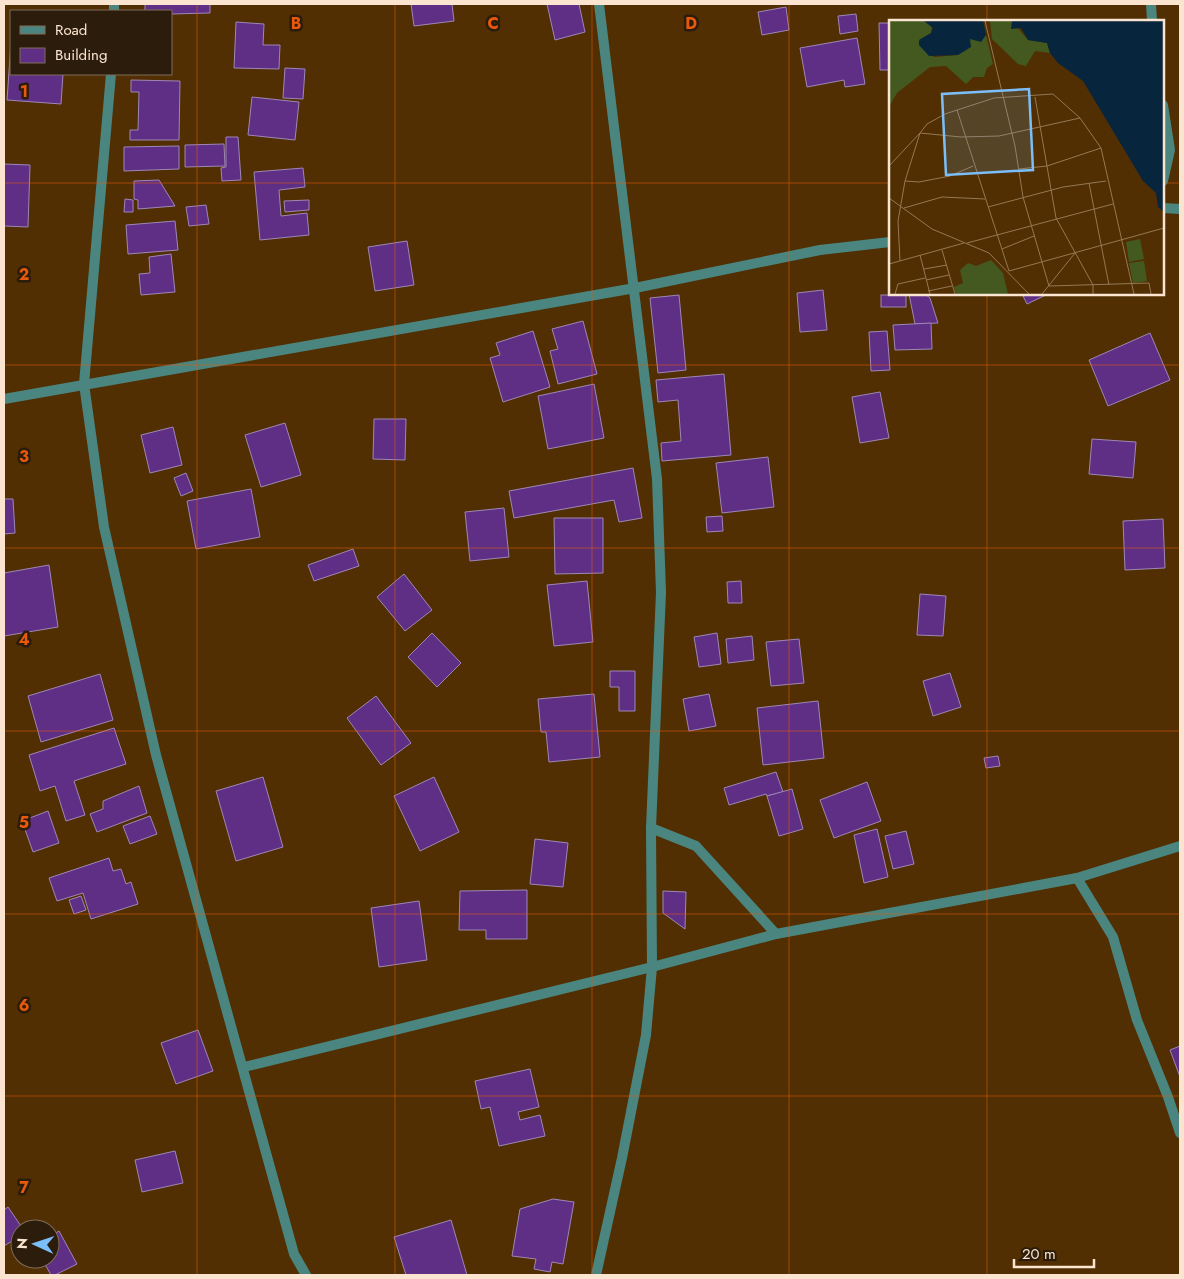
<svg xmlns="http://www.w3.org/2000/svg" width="1184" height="1279" font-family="Jost,sans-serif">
<rect width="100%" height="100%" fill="#512f02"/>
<!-- building -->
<g fill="#5f2f85" stroke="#9e87b6">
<path d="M145 4H210V13L171 14V11H145Z"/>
<path d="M411 4H452L454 21 414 26Z"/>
<path d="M547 4H579L585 32 555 40Z"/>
<path d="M786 7 789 30 762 35 758 12Z"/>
<path d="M856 14 858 31 840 34 838 16Z"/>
<path d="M236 22 264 24 263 45H280L279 69 234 68Z"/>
<path d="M879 23H890V70H880Z"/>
<path d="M857 38 865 84 845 87 844 80 807 87 800 48Z"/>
<path d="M11 43V74H63L61 104 7 100Z"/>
<path d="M285 68 305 69 303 99 283 98Z"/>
<path d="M131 80 180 81 179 140H130V130H138L139 92H131Z"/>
<path d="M252 97 299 102 295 140 248 135Z"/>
<path d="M226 137H238L241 180 222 181 221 168 226 167Z"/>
<path d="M224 144 225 166 185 167V145Z"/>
<path d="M179 146V169L124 171V147Z"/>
<path d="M4 164 30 165 28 227 4 226Z"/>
<path d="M303 168 305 187 279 190 281 216 307 213 309 235 260 240 254 172Z"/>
<path d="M159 180 175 206 138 209V200L134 199V181Z"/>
<path d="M125 199 133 200V212H124Z"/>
<path d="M309 200V210L285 212 284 201Z"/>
<path d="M206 205 209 224 189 226 186 207Z"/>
<path d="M175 221 178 250 128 254 126 225Z"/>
<path d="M407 241 414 285 375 291 368 247Z"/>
<path d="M171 254 175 292 141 295 139 274 150 273 149 257Z"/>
<path d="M823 290 827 330 800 332 797 293Z"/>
<path d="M909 294H925L930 298 938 323 915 324Z"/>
<path d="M1022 294H1048L1027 304Z"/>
<path d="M679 295 686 370 658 373 650 298Z"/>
<rect x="881" y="295" width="25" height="12"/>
<path d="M583 321 597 374 558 384 550 351 558 349 552 329Z"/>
<path d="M931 323 932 349 895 350 893 325Z"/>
<path d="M533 331 550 387 503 402 490 358 500 355 496 343Z"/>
<path d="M887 331 890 370 871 371 869 332Z"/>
<path d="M1150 333 1170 380 1108 406 1089 360Z"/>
<path d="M724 374 731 455 662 461 661 443 681 441 678 400 658 402 656 380Z"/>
<path d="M594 384 604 438 548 449 538 396Z"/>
<path d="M880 392 889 438 860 443 852 397Z"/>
<path d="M374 419H406L405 460 373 459Z"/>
<path d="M285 423 301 475 261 487 245 435Z"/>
<path d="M173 427 182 465 150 473 141 435Z"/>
<path d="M1092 439 1136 442 1133 478 1089 474Z"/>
<path d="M768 457 774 507 722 513 716 463Z"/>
<path d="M633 468 642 518 619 522 614 500 514 518 509 491Z"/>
<path d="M186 473 193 491 181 496 174 478Z"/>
<path d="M251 489 260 537 196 549 187 501Z"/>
<path d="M4 499H13L15 533 4 534Z"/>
<path d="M504 508 509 557 470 561 465 512Z"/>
<path d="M722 516 723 531 707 532 706 517Z"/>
<path d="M554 518H603V573L555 574Z"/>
<path d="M1163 519 1165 568 1125 570 1123 521Z"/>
<path d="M353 549 359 566 314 581 308 565Z"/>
<path d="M49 565 58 627 4 636V573Z"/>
<path d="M404 574 432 610 405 631 377 597Z"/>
<path d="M587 581 593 642 554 646 547 585Z"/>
<path d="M741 581 742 603H728L727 582Z"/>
<path d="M920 594 946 596 943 636 917 635Z"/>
<path d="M432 633 461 663 437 687 408 657Z"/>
<path d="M717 633 721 664 699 667 694 637Z"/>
<path d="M752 636 754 660 728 663 726 639Z"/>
<path d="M799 639 804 683 771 686 766 642Z"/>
<path d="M610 671H635V711H619V687H610Z"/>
<path d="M950 673 961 707 933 716 923 681Z"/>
<path d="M100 674 113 720 41 742 28 696Z"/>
<path d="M594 694 600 757 549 762 546 732H541L538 699Z"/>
<path d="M709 694 716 726 689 731 683 699Z"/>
<path d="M376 696 411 743 381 765 347 718Z"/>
<path d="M818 701 824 758 763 765 757 708Z"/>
<path d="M114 728 126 764 74 781 85 815 66 821 55 786 40 791 29 755Z"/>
<path d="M998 756 1000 766 986 768 984 758Z"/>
<path d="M776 772 783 792 767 796 766 794 729 805 724 788Z"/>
<path d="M263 777 283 847 236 861 216 791Z"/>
<path d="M434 777 459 832 420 851 394 796Z"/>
<path d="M867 782 881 821 834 838 820 800Z"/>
<path d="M139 786 147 813 97 832 90 814 103 809V801Z"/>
<path d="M792 789 803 829 779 836 767 796Z"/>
<path d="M48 811 59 843 33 852 22 821Z"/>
<path d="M150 816 157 834 130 844 123 826Z"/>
<path d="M877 829 888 877 864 883 854 835Z"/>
<path d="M906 831 914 864 893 869 885 836Z"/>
<path d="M535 839 568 843 563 887 530 884Z"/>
<path d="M109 858 113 871 121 869 126 884 131 882 138 904 91 919 83 893 57 901 49 878Z"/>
<path d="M527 890V939H486V930H459L460 891Z"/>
<path d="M663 891 686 892 685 929 663 913Z"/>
<path d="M81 896 86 910 74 914 69 900Z"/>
<path d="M419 901 427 960 379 967 371 908Z"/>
<path d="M198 1030 213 1071 176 1084 161 1043Z"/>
<path d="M1180 1046V1077L1170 1050Z"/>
<path d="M530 1069 539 1107 518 1112 520 1120 540 1115 545 1136 499 1146 490 1107 481 1109 475 1081Z"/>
<path d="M175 1151 183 1183 142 1192 135 1160Z"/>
<path d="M553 1199 574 1202 563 1264 552 1262 550 1272 534 1269 536 1259 512 1256 520 1209Z"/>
<path d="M8 1207 23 1229H20V1236L4 1246V1210Z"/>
<path d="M451 1220 467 1275H406L394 1237Z"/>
<path d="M59 1231 77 1264 55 1275H51L42 1259H50V1237Z"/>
</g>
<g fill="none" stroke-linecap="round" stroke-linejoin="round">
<!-- street -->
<g stroke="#4a867f" stroke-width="10">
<path d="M1151 4 1152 21"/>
<path d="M114 11V4"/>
<path d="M111 74 84 384 104 527 156 755 294 1254 306 1275"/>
<path d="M1163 105 1170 150 1163 181"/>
<path d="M1163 208 1180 209"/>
<path d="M4 399 635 288 820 250 890 242"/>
<path d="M651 828 696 846 776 934"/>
<path d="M1077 878 1113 937 1137 1020 1168 1097 1180 1133"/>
<path d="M244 1067 652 967 776 934 1077 878 1180 846"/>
<path d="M596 1275 622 1158 646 1035 652 967 651 828 661 592 657 479 599 4"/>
</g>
</g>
<!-- grid -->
<path fill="none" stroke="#e8590c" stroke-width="1" stroke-opacity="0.55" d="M197 4V1275M395 4V1275M592 4V1275M789 4V1275M987 4V21M4 183H890M1163 183H1180M987 294V1275M4 365H1180M4 548H1180M4 731H1180M4 914H1180M4 1096H1180"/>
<!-- overview -->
<g transform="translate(889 20)">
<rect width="275" height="275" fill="#512f02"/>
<path d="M0 1H35L43 4 42 13 32 19 30 25 45 37 69 35 81 19 86 18 91 21 97 15 104 44 98 48 95 57H84L77 64 57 46 41 47 8 73 1 85ZM101 1H123L139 20 158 23 161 33 146 31 137 46 129 44 103 19ZM251 219 255 239 240 242 237 222ZM102 240 114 253 119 274H67L65 267 74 263 71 250 79 243 87 246ZM255 241 258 261 244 263 240 243Z" fill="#445920"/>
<path d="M35 1H94L97 15 92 22 81 19 82 27 69 35 40 36 30 25V20L42 13 44 8ZM123 1H275V192L269 187 267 173 254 161 194 61 169 43 161 33 158 23 139 20 132 8 122 9Z" fill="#07253c"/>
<path fill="none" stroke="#957854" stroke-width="1" d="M96 1 126 126 134 177 160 266 260 263 262 274M146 77 167 198 204 265V274M68 90 120 251 275 208M0 146 31 113 72 117 110 116 191 98M130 149 158 146 212 128M16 161 30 162 61 156 84 146M200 163 220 265M0 178 43 209 100 233 140 274M99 187 174 167 217 161M15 188 53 177 96 179M78 223 224 184M113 229 145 216M53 230 66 274M31 235 41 274M11 241 9 201 16 161 31 113 38 104 56 94 105 78 164 74 191 98 212 128 245 274M0 244 75 223M35 249 58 245M37 260 60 255M39 271 63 266M6 274 9 264 36 258M153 274 186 233"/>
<path fill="#7cbef9" fill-opacity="0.15" stroke="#7cbef9" stroke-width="2.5" d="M140 69 144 150 57 155 53 74Z"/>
<rect width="275" height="275" fill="none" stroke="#fbe5d0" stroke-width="2.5"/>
</g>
<g font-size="16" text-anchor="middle" font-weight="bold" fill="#e8590c" stroke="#2b1c0b" stroke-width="5" stroke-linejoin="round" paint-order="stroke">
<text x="296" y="29">B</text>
<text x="493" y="29">C</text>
<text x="691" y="29">D</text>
<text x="24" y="97">1</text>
<text x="24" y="280">2</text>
<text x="24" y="462">3</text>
<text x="24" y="645">4</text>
<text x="24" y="828">5</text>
<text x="24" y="1011">6</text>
<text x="24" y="1193">7</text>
</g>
<!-- border -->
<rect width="1184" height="1279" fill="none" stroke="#fbe5d0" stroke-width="10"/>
<!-- legend -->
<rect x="10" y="10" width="162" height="65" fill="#2b1c0b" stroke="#7e6c5a"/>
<rect x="20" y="26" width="25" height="8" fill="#4a867f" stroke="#7e6c5a"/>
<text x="55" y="35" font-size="15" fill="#fbe5d0">Road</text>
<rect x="20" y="48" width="25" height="15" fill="#5f2f85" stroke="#7e6c5a"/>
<text x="55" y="60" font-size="15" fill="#fbe5d0">Building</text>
<!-- north arrow -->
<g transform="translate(35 1244) rotate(273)"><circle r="24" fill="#2b1c0b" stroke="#7e6c5a"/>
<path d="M0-4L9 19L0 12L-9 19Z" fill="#7cbef9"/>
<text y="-8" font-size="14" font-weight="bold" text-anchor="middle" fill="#fbe5d0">N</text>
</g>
<!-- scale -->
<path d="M1014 1259v8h80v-8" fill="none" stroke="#fbe5d0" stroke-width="2.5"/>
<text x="1022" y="1259" font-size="15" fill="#fbe5d0" stroke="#2b1c0b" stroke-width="4" paint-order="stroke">20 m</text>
</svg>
